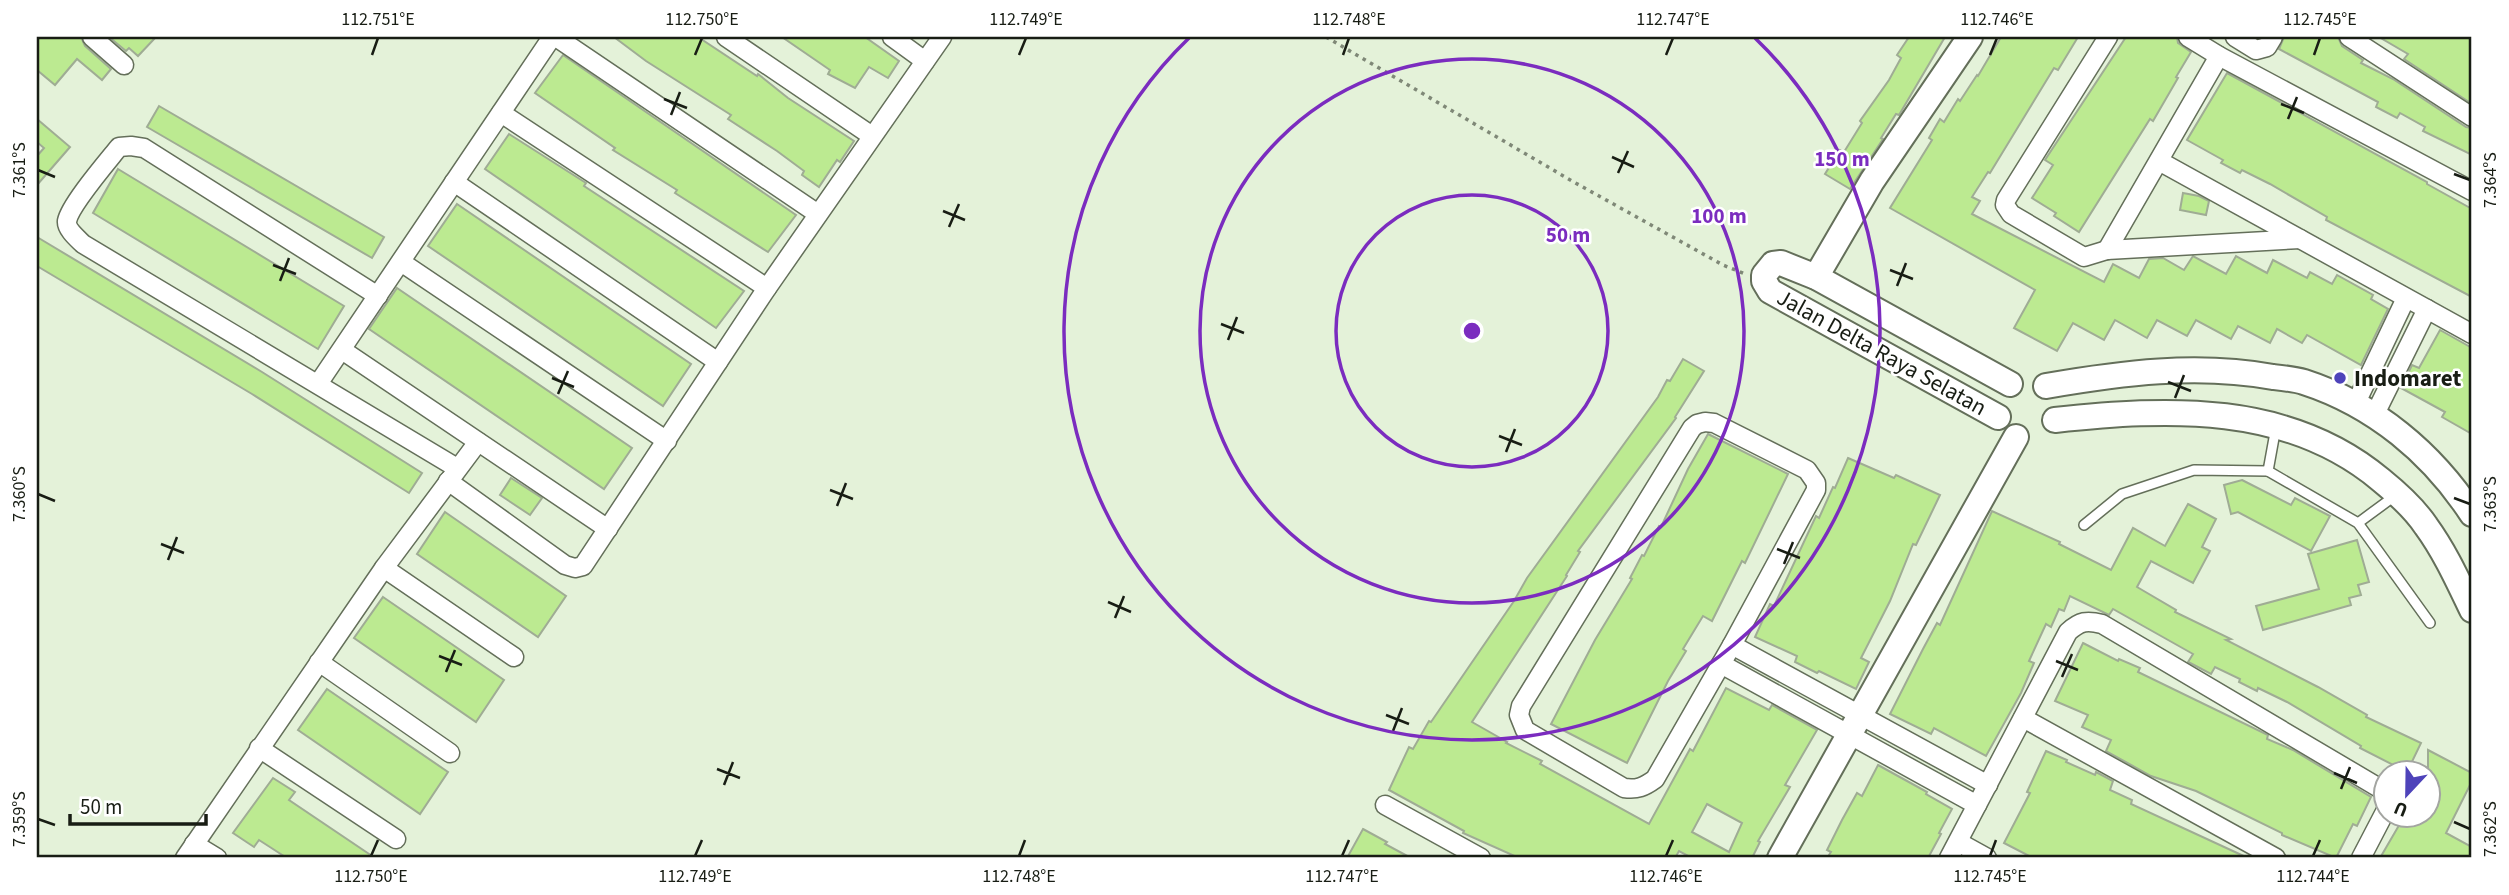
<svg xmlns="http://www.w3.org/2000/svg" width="2509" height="895" font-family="'Source Sans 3',sans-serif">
<rect width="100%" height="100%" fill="#e4f2d9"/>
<!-- building -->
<g fill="#bcea91" stroke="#9fac94" stroke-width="2" fill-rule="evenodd">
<path d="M37 37H81L85 46 111 69 102 80 77 59 55 85 37 70Z"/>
<path d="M109 37H156L138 56 129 48 126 51Z"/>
<path d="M614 37H698L757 76 758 74 788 98 854 141 840 162 837 160 819 187 802 175 804 171 777 151 728 119 731 115 646 61Z"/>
<path d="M782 37H865L899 61 888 78 869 67 855 88 828 74 830 70Z"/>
<path d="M1909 37H1945L1899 115 1896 114 1881 138 1883 139 1850 189 1825 174 1840 150 1844 152 1862 123 1860 121 1889 80 1901 58 1897 55Z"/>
<path d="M2001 37H2078L2058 70 2054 68 1990 173 1988 172 1972 197 1980 201 1972 214 2104 282 2113 264 2139 278 2149 259 2163 258 2184 270 2193 256 2226 274 2236 256 2267 273 2273 260 2307 278 2310 272 2332 284 2337 275 2373 295 2371 299 2388 309 2361 365 2307 335 2302 343 2277 329 2270 343 2238 326 2231 339 2196 320 2187 336 2157 320 2147 338 2115 320 2104 340 2073 323 2057 351 2014 328 2035 290 1890 208 1932 140 1929 138 1940 119 1944 122 1958 99 1960 101 1977 75 1978 76Z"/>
<path d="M2126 37H2177L2178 43 2191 52 2176 77 2178 78 2153 121 2150 119 2079 232 2054 216 2056 213 2032 198 2053 165 2045 160Z"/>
<path d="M2284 37H2338L2342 46 2363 60 2361 63 2393 79 2466 127 2472 128V155L2423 131 2425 127 2400 113 2397 118 2376 107 2378 102 2279 49Z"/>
<path d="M2379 37H2472V104L2404 59 2408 54Z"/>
<path d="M563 55 796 215 768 252 675 193 677 190 613 150 615 148 535 93Z"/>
<path d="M2227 73 2427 182V184L2472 209V297L2326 220 2327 217 2270 184 2242 170 2240 173 2221 163 2223 160 2187 140Z"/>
<path d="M159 106 384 237 372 258 147 127Z"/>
<path d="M37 119 70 147 37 185V156L44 148 37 142Z"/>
<path d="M509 134 586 183 584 186 744 291 716 328 485 169Z"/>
<path d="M118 169 344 306 318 349 93 213Z"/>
<path d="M2183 193 2199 196 2209 201 2206 215 2180 210Z"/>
<path d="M457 204 691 364 663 406 428 246Z"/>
<path d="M37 237 262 372 422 473 409 493 252 394 37 266Z"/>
<path d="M397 288 632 448 604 489 369 329Z"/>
<path d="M2440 330 2472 348V434L2442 417 2445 412 2401 388 2412 365 2419 368Z"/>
<path d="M1683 359 1704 371 1675 417 1676 418 1578 551 1580 552 1566 575 1567 576 1472 722 1507 742 1506 743 1542 761 1540 764 1649 824 1690 749 1693 751 1726 688 1769 710 1772 705 1817 730 1785 785 1790 787 1758 841 1760 842 1752 858H1692L1679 851 1675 858H1519L1463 833 1464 831 1389 790 1409 747 1413 749 1429 721 1431 722 1514 601 1527 578 1658 397 1667 380 1670 381ZM1707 804 1742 823 1729 852 1692 832Z"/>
<path d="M1708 434 1788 474 1745 563 1742 561 1712 621 1703 616 1683 649 1686 651 1668 681 1627 763 1551 724 1595 640 1632 579 1630 578 1642 555 1644 556 1659 526 1661 527 1688 469Z"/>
<path d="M1848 458 1894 478 1896 475 1940 495 1916 545 1913 544 1890 601 1861 658 1869 662 1856 689 1819 671 1817 673 1795 662 1797 656 1755 637 1770 604 1774 606 1816 516 1819 518 1833 487 1835 488Z"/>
<path d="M511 478 542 498 530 515 500 495Z"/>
<path d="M2242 480 2291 505 2295 498 2330 516 2311 551 2238 512 2231 514 2224 485Z"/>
<path d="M2188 504 2216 519 2202 547 2210 551 2193 583 2151 561 2137 587 2176 610 2175 612 2231 639 2226 640 2318 687 2367 715 2366 717 2421 743 2407 772 2360 748 2361 746 2287 702 2258 688 2257 691 2239 682 2240 679 2215 667 2211 674 2194 665 2188 662 2193 654 2113 609 2109 615 2070 596 2064 611 2059 609 2051 627 2046 624 2029 661 2034 663 2021 693 1986 756 1934 728 1931 734 1890 714 1923 649 1937 623 1940 625 1992 511 2060 542 2059 544 2111 570 2133 528 2165 546Z"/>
<path d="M445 512 566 596 538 637 417 554Z"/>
<path d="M2357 540 2369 582 2358 585 2361 595 2349 598 2351 605 2263 630 2256 606 2319 589 2308 554Z"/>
<path d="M383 597 504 680 476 722 354 638Z"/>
<path d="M2083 643 2118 661 2119 659 2140 668 2138 672 2268 735 2267 739 2293 750 2371 797 2357 826 2353 824 2336 858 2282 835V833L2196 791 2151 776 2106 751 2111 740 2082 727 2088 715 2055 701Z"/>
<path d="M327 689 448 772 420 814 298 730Z"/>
<path d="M2428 750 2472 773V781L2446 833 2472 847V858H2380L2405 815H2428Z"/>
<path d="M2046 751 2067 760 2066 762 2095 775 2096 772 2113 781 2110 790 2132 800 2131 804 2248 858H2033L2004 843 2030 793 2027 792Z"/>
<path d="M1878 765 1927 792 1926 794 1952 809 1939 833 1941 834 1928 858H1827L1831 852 1827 850 1842 820 1857 793 1862 796Z"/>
<path d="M273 778 295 792 289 800 375 858H287L259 840 254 847 233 833Z"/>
<path d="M1363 829 1387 842 1385 844 1411 858H1347Z"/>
</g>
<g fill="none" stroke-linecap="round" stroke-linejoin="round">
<!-- lane casing -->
<g stroke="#646f5a" stroke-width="12">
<g id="lane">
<path d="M2268 471 2358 523 2430 623"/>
<path d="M2358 523 2396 495"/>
<path d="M2084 525 2122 494 2194 470 2268 471 2276 427"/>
</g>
</g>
<!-- street casing -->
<g stroke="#646f5a" stroke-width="21">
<g id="street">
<path d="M92 37 124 65"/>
<path d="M556 37 818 214"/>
<path d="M726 37 872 136"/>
<path d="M892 37 925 61"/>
<path d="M2108 37 2006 200 2005 205 2011 214 2084 257 2107 250 2300 239"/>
<path d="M2188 37 2219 56 2472 191"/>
<path d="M2235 37 2256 50 2267 47 2273 37"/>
<path d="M2349 37 2472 117"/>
<path d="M501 113 767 288"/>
<path d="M2159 161 2472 334"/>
<path d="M454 182 718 362"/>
<path d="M2107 250 2219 56"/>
<path d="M401 262 667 441"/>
<path d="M378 296 144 148 131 146 119 147C107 162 70 205 67 221 66 229 78 239 83 244L457 468"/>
<path d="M342 350 608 529"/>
<path d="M318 384 552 37"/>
<path d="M2355 405 2406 298"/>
<path d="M2375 414 2427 309"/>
<path d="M1705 422 1714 423 1807 470 1816 483V490L1732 645 1655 779C1644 787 1637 790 1624 788L1525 730 1519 715 1521 706 1692 428 1697 424Z"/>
<path d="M448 481 565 565 575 568 583 566 767 288 942 37"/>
<path d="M384 568 514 657"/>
<path d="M1732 645 1988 785"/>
<path d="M319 662 450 753"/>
<path d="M1721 664 1977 805"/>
<path d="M2023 718 2276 858"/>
<path d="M259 748 396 839"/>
<path d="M1385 805 1481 858"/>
<path d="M1958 842 1987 858"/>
<path d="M194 844 217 858"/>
<path d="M185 858 384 568 478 442"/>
<path d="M1949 858 2068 632C2080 621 2087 620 2102 624L2386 792"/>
<path d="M2361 858 2386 810"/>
</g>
</g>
<!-- secondary casing -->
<g stroke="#646f5a" stroke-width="28">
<g id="secondary">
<path d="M1816 277 1872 181 1970 37"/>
<path d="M2046 386C2121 373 2197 363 2273 377 2283 378 2294 379 2304 382 2375 405 2432 453 2472 514"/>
<path d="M1998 417 1770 291 1764 281V275L1773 264 1781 263 1816 277 2010 384"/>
<path d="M2055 420C2168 408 2288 402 2381 480 2397 493 2414 508 2426 526 2445 552 2458 581 2472 610"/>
<path d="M1780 858 2016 437"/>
</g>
</g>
<!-- path -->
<path stroke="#7f8877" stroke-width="3.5" stroke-dasharray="3.5 5" stroke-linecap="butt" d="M1326 37 1572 181 1723 265 1745 274"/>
<!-- lane -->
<use href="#lane" stroke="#fff" stroke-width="9"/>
<!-- street -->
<use href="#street" stroke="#fff" stroke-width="18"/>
<!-- secondary -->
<use href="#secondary" stroke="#fff" stroke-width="24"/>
</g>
<!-- ticks -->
<path fill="none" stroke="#181d14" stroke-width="2.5" d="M372 55 378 38M695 55 702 38M1019 55 1026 38M1343 55 1349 38M1666 55 1673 38M1990 55 1997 38M2314 55 2320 38M664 99 687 108M2281 104 2304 113M671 115 680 92M2288 119 2297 97M1612 157 1634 167M38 170 55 177M1618 173 1628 151M2454 174 2470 180M943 211 965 220M949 227 959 204M273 265 296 274M1890 270 1913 279M280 281 289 258M1897 286 1906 263M1221 324 1244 333M1228 340 1237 317M552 378 574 387M2168 382 2191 391M558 394 568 371M2175 398 2184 375M1499 436 1522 445M1506 452 1515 429M830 490 853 499M38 494 55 501M2454 498 2470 504M837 506 846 483M161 544 184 553M1777 549 1800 558M168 560 177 537M1784 564 1793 542M1108 602 1131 612M1115 618 1124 596M439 656 462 665M2056 661 2078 670M446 672 455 650M2062 677 2072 654M1386 715 1409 724M1393 731 1402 708M717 769 740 778M2334 773 2357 783M724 785 733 762M2341 789 2350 767M38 819 55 825M2454 822 2470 829M371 856 378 840M695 856 702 840M1019 856 1025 840M1342 856 1349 840M1666 856 1673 840M1990 856 1996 840M2313 856 2320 840"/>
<!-- distance rings -->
<g fill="none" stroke="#7b2cbf" stroke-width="3.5">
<circle cx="1472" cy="331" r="136"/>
<circle cx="1472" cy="331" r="272"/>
<path d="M1755 38A408 408 0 1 1 1189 38"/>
</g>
<!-- markers -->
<circle fill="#4e43ba" stroke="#fff" stroke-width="2.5" cx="2340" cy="378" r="7"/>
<g text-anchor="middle" stroke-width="5" stroke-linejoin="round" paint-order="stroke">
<!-- street labels -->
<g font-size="23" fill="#181d14" stroke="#fff">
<text transform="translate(1882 352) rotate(29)" y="8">Jalan Delta Raya Selatan</text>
</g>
<!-- poi labels -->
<g font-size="23" font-weight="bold" fill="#181d14" stroke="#fff" text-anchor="start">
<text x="2354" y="386">Indomaret</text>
</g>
</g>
<circle cx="1472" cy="331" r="10" fill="#7b2cbf" stroke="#fff" stroke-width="3.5"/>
<g font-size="21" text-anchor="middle" font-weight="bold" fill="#7b2cbf" stroke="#fff" stroke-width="5" stroke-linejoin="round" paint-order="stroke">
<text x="1842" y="166">150 m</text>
<text x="1719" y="223">100 m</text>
<text x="1568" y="242">50 m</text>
</g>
<!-- border -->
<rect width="2509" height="895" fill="none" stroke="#ffffff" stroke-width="77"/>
<!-- north arrow -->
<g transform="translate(2407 794) rotate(202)"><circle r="33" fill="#ffffff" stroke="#a3a5a1" stroke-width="2"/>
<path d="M0-5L12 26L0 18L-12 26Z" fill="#4e43ba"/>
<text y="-10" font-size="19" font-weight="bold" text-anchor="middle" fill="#181d14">U</text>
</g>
<!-- scale -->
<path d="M70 814v10h136v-10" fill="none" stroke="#181d14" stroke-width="3.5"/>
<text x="80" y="814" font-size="21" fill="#181d14" stroke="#ffffff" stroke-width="5" paint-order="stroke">50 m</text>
<rect x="38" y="38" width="2432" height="818" fill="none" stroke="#181d14" stroke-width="2.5"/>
<g font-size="18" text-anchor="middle" fill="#181d14">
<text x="378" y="25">112.751°E</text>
<text x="702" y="25">112.750°E</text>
<text x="1026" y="25">112.749°E</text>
<text x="1349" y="25">112.748°E</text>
<text x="1673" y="25">112.747°E</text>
<text x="1997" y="25">112.746°E</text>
<text x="2320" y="25">112.745°E</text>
<text transform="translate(19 170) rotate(-90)" y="6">7.361°S</text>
<text transform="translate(2490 180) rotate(-90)" y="6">7.364°S</text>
<text transform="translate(19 494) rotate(-90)" y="6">7.360°S</text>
<text transform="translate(2490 504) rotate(-90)" y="6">7.363°S</text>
<text transform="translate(19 819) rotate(-90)" y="6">7.359°S</text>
<text transform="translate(2490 829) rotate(-90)" y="6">7.362°S</text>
<text x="371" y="882">112.750°E</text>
<text x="695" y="882">112.749°E</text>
<text x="1019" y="882">112.748°E</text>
<text x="1342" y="882">112.747°E</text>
<text x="1666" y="882">112.746°E</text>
<text x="1990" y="882">112.745°E</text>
<text x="2313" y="882">112.744°E</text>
</g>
</svg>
